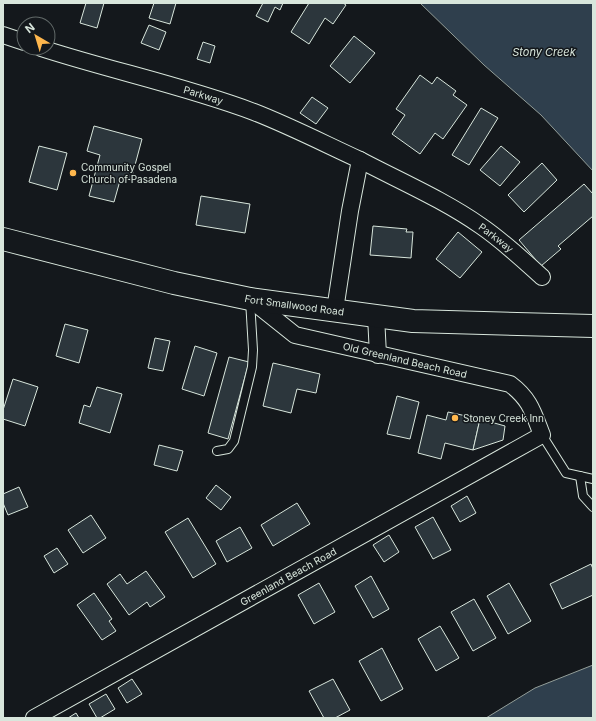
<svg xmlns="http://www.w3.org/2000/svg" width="596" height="721" font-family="Inter,sans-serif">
<rect width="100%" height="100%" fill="#14181c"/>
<!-- water -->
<g fill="#2f3f4d" stroke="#939e99">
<path d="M420 3H593V171L541 115 484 65Z"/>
<path d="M593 665V718H486L535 688Z"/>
</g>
<!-- building -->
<g fill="#2c363c" stroke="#d8e6dc">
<path d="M86 3H104L97 28 80 23Z"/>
<path d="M154 3H176L170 24 149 18Z"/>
<path d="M263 3H283L280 10 275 7 268 22 256 16Z"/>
<path d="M309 3H343L346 5 333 24 325 18 309 44 291 32Z"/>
<path d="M149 25 166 32 159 50 141 43Z"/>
<path d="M354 36 375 53 350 83 330 66Z"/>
<path d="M203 42 215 46 210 63 197 59Z"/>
<path d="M420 75 432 84 437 77 456 91 453 95 467 105 443 139 435 133 420 154 392 134 405 115 396 109Z"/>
<path d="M312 97 328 108 316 124 300 113Z"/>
<path d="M481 108 498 118 469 165 452 155Z"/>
<path d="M94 126 142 139 131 180 121 177 114 202 89 196 100 155 87 151Z"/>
<path d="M39 146 67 153 57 190 29 182Z"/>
<path d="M501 146 520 162 500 186 480 170Z"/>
<path d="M542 163 557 180 524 212 508 195Z"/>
<path d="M584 184 593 194V216L558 246 561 249 541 266 519 240Z"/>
<path d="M201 196 250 204 245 233 196 225Z"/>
<path d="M373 226 407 229 406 232H413L411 258 370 255Z"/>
<path d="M458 232 482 252 460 278 436 259Z"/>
<path d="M65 324 88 330 79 363 56 356Z"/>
<path d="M155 338 170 341 163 371 148 368Z"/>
<path d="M195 346 217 353 204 396 182 389Z"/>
<path d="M229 357 249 362 228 439 208 433Z"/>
<path d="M273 363 320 374 316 393 297 389 291 413 263 406Z"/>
<path d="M13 379 38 387 25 426 3 419V410Z"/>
<path d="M97 387 122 394 110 433 79 423 84 405 90 407Z"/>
<path d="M397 396 419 402 410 439 387 434Z"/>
<path d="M448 412 480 419 473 450 445 443 441 459 418 453 427 415 446 420Z"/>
<path d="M480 419 505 426 503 440 473 450Z"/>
<path d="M159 445 183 451 177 471 154 465Z"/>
<path d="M216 485 231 497 221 510 206 498Z"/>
<path d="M19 487 28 507 8 515 3 503V494Z"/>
<path d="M467 496 476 513 460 522 451 506Z"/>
<path d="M297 503 310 524 273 546 261 525Z"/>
<path d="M91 515 106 538 83 553 68 530Z"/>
<path d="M433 517 451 550 433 559 415 527Z"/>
<path d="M188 518 216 564 193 578 165 532Z"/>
<path d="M240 527 252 548 227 562 216 541Z"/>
<path d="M389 535 399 552 384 562 373 545Z"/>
<path d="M57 548 68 564 54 573 44 556Z"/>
<path d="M591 564 593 569V595L562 609 550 584Z"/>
<path d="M146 571 165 597 150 607 147 602 129 615 107 584 120 574 127 584Z"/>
<path d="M371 576 389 609 373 618 355 586Z"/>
<path d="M319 583 335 612 314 624 298 595Z"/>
<path d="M509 583 531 621 508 634 487 596Z"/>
<path d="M94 593 112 619 109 621 116 631 102 640 77 605Z"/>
<path d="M474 599 496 638 473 651 451 612Z"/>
<path d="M440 626 459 658 436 671 418 639Z"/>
<path d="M382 648 403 689 381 701 359 661Z"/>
<path d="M132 679 142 694 127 703 118 688Z"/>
<path d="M333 679 350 710 335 718H324L309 691Z"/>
<path d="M106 694 115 709 100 718H97L89 704Z"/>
<path d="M76 713 79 718H68Z"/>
</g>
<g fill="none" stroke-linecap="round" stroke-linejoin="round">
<!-- lane casing -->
<g stroke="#d8e6dc" stroke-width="10">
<g id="lane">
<path d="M542 435 566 473 593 479"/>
<path d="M217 451 228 449 234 441 252 367 253 350 250 300"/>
<path d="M580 476 583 496 593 507"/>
</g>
</g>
<!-- street casing -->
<g stroke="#d8e6dc" stroke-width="18">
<g id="street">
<path d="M3 35 24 42"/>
<path id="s1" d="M41 48C112 71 185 86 254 112 290 126 325 144 360 160L350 211 335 310"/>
<path id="s2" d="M360 160C400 181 444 200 481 226 503 241 522 259 542 277"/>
<path d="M376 316 378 355"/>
<path id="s3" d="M34 718 542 435C533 412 530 399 510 384L295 335 250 299"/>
</g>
</g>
<!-- primary casing -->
<g stroke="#d8e6dc" stroke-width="24">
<g id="primary">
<path id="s4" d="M3 239 174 283 250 299 413 321 593 326"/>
</g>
</g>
<!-- lane -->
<use href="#lane" stroke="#14181c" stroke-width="8"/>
<!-- street -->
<use href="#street" stroke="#14181c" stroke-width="16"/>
<!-- primary -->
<use href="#primary" stroke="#14181c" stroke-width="22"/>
</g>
<!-- markers -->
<g fill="#ffb74d" stroke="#14181c" stroke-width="1.5">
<circle cx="73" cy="173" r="4"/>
<circle cx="455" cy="418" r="4"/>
</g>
<g text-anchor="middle" stroke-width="3" stroke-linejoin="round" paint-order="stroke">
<!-- street labels -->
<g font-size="10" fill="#d8e6dc" stroke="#14181c">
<text dy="4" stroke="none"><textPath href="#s1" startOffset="169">Parkway</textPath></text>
<text dy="4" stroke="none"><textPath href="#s2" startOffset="157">Parkway</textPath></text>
<text dy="4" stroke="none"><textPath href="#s4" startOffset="299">Fort Smallwood Road</textPath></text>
<text transform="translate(405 360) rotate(13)" y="4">Old Greenland Beach Road</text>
<text dy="4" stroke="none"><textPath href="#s3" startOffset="291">Greenland Beach Road</textPath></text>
</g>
<!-- poi labels -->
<g font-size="10" fill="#d8e6dc" stroke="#14181c" text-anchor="start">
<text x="81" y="171">Community Gospel<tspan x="81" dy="12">Church of Pasadena</tspan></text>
<text x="463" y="422">Stoney Creek Inn</text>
</g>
<!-- water labels -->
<g font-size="11" font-style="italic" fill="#d8e6dc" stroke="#14181c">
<text x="544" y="56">Stony Creek</text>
</g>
</g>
<!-- border -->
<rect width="596" height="721" fill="none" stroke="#d8e6dc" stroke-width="8"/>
<!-- north arrow -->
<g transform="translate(36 36) rotate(322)"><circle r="19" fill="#14181c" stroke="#626a69"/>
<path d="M0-3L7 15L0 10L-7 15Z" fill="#ffb74d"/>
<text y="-6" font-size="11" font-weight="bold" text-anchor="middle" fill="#d8e6dc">N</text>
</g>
</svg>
